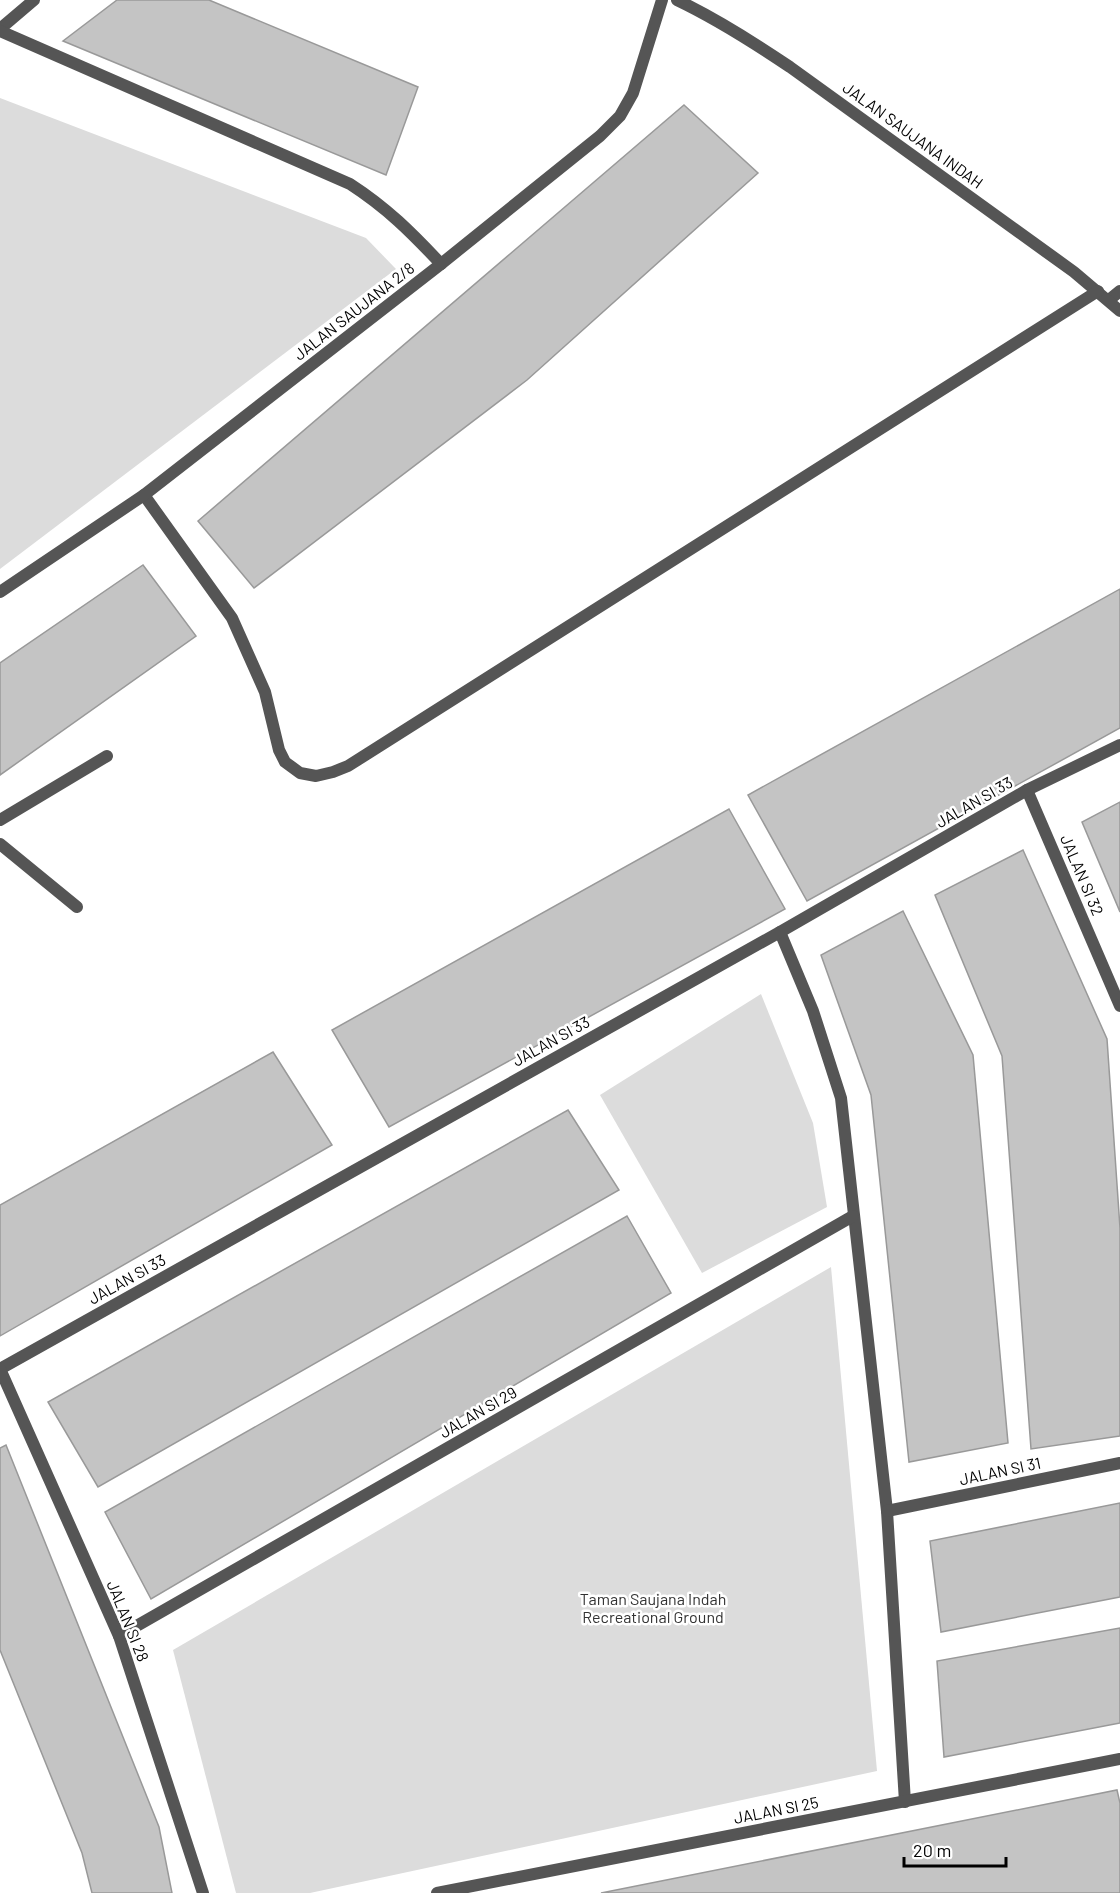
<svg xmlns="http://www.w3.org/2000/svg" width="1120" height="1893" font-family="Barlow,sans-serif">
<rect width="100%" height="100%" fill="#fff"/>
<!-- green -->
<g fill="#dcdcdc">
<path d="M0 98 366 238 396 269 0 569Z"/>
<path d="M761 994 813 1123 827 1207 702 1273 600 1095Z"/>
<path d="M831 1267 877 1771 310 1893H236L173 1650Z"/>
</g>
<!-- building -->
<g fill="#c4c4c4" stroke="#999" stroke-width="1.5">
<path d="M117 0H209L418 87 386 175 63 41Z"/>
<path d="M684 105 758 173 527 380 254 588 198 521Z"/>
<path d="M143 565 196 636 0 775V663Z"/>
<path d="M1120 589V728L807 901 748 795Z"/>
<path d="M1120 802V912L1082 822Z"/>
<path d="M729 809 785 909 389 1127 332 1030Z"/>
<path d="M1023 850 1107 1039 1120 1228V1436L1031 1449 1002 1056 935 895Z"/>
<path d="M903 911 973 1055 1008 1443 909 1462 871 1095 821 955Z"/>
<path d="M273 1052 332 1145 0 1336V1205Z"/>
<path d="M568 1110 619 1190 98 1487 48 1402Z"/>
<path d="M627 1216 671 1293 151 1599 105 1512Z"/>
<path d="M6 1445 159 1827 172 1893H92L82 1853 0 1650V1448Z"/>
<path d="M1120 1503V1597L941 1632 930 1541Z"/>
<path d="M1120 1628V1723L944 1757 937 1661Z"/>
<path d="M1117 1790 1120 1803V1893H601Z"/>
</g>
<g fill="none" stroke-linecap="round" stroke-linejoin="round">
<!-- lane -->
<path stroke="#555" stroke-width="12" d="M1109 300 1120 291"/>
<!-- street -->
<g stroke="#555" stroke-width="12">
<path d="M677 0C717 19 753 42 790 67L1074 272 1120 311"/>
<path d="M0 29 34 0"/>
<path d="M0 31 350 184C387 208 411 232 441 264"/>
<path d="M144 495 232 618 265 692 279 750 285 762 300 773 316 776 333 772 348 766 1098 291"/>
<path d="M0 592 144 495 441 264 600 136 620 116 633 93 662 0"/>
<path d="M1027 790 1120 1006"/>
<path d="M0 820 107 756"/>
<path d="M0 844 77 907"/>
<path d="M780 932 813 1011 841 1098 887 1511 905 1802"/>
<path d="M0 1369 780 932 1027 790 1120 745"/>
<path d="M0 1369 119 1636 203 1893"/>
<path d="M887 1511 1120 1463"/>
<path d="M119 1636 853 1216"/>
<path d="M437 1893 1120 1759"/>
</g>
</g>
<g text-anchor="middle" stroke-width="5" stroke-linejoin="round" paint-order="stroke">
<!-- street labels -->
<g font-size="16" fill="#000" stroke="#fff">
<text transform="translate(913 135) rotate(36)" y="6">JALAN SAUJANA INDAH</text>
<text transform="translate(354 311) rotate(-38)" y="6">JALAN SAUJANA 2/8</text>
<text transform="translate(974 802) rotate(-30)" y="6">JALAN SI 33</text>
<text transform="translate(1082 875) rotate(67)" y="6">JALAN SI 32</text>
<text transform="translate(551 1041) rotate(-29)" y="6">JALAN SI 33</text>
<text transform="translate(127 1279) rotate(-29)" y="6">JALAN SI 33</text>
<text transform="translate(478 1412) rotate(-30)" y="6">JALAN SI 29</text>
<text transform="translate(1000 1471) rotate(-12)" y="6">JALAN SI 31</text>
<text transform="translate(128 1621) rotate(68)" y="6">JALAN SI 28</text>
<text transform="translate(776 1810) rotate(-11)" y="6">JALAN SI 25</text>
</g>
<!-- park labels -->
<g font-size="16" fill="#333" stroke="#fff">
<text x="653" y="1605">Taman Saujana Indah<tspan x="653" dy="18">Recreational Ground</tspan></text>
</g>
</g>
<!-- scale -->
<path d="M904 1857v9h102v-9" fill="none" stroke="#000000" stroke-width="3"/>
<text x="913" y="1857" font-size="18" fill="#000000" stroke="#ffffff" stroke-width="4.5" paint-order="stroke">20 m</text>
</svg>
